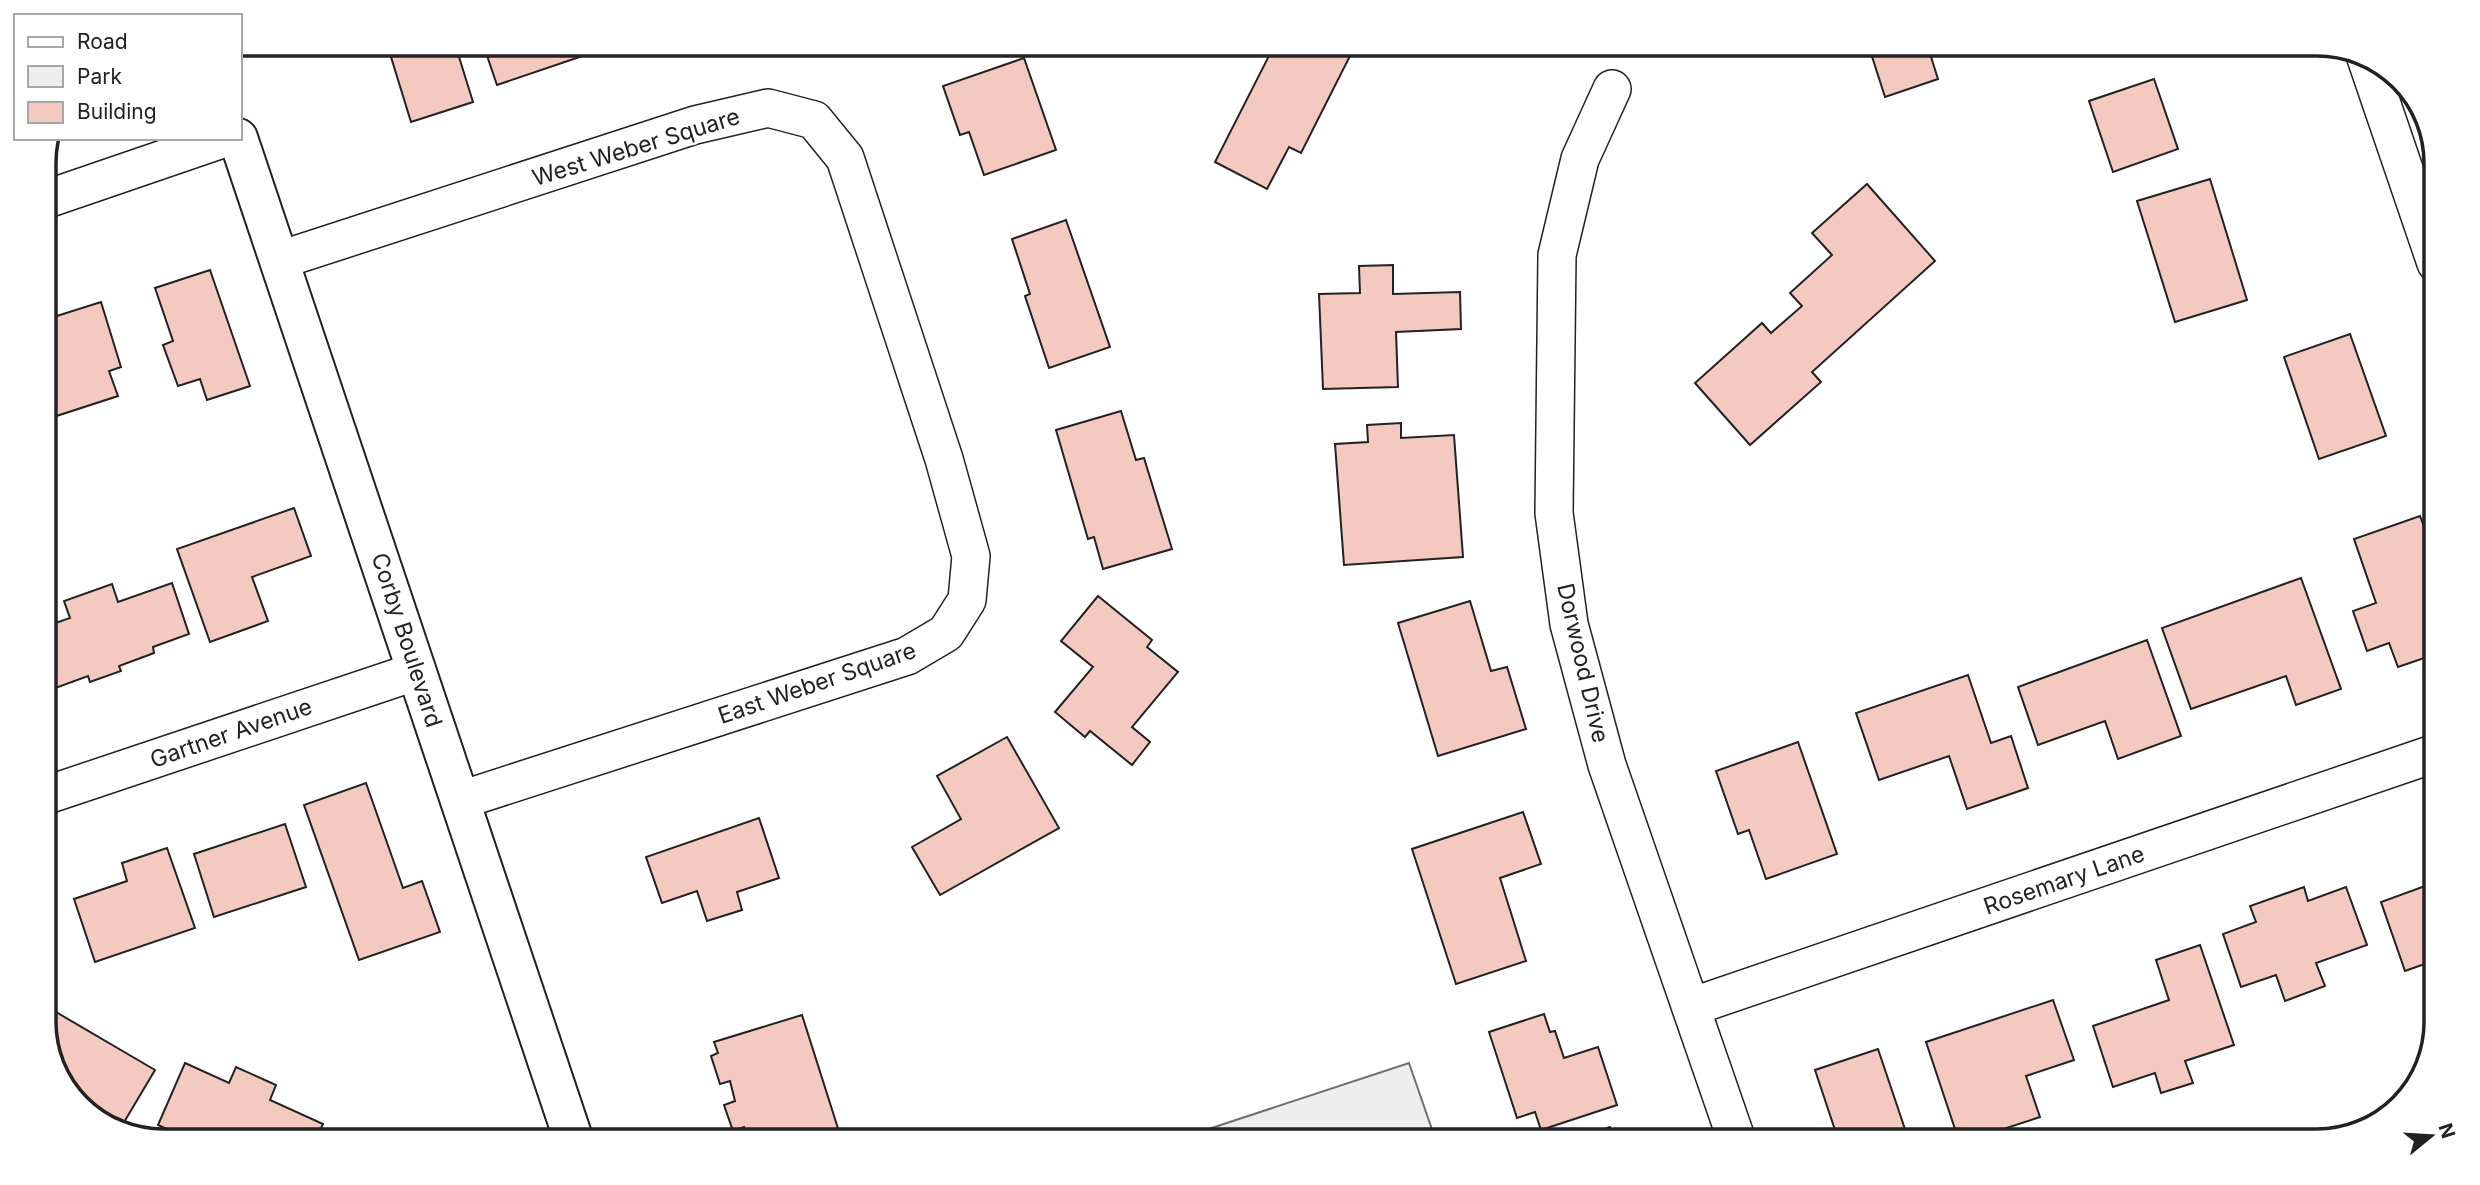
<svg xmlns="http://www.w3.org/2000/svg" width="2480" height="1185" font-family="Inter,sans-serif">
<rect width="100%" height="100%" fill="#fff"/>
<!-- green -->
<path fill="#eee" stroke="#6f6f6f" stroke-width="2" d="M1409 1063 1436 1141H1172Z"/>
<!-- building -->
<g fill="#f3c9c0" stroke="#222" stroke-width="2">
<path d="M387 44H455L473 102 411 122Z"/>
<path d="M483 44H605L606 48 497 85Z"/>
<path d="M887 44H911L908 52Z"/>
<path d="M1275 44H1356L1301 153 1289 147 1267 189 1215 162Z"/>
<path d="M1868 44H1927L1938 79 1885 97Z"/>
<path d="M1024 58 1056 150 984 175 969 132 960 135 943 86Z"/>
<path d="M2154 79 2178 149 2113 172 2089 101Z"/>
<path d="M2210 179 2247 300 2175 322 2137 201Z"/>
<path d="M1867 184 1935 261 1812 372 1821 382 1750 445 1695 383 1762 323 1771 333 1802 306 1790 293 1832 255 1812 233Z"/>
<path d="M1066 220 1110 347 1049 368 1025 296 1030 294 1012 239Z"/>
<path d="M1393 265V294L1460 292 1461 329 1396 332 1398 387 1323 389 1319 294 1360 293 1359 266Z"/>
<path d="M210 270 250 386 207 400 200 379 178 386 163 345 173 341 155 288Z"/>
<path d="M101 302 121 367 109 371 118 396 44 420V320Z"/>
<path d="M2350 334 2386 436 2319 459 2284 357Z"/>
<path d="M1121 411 1136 460 1144 458 1172 549 1103 569 1094 537 1088 539 1056 430Z"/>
<path d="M1401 423V438L1454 435 1463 557 1344 565 1335 444 1368 442 1367 425Z"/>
<path d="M294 508 311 556 252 577 268 621 210 642 177 549Z"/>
<path d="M2420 516 2436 558V654L2398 667 2389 643 2367 651 2353 611 2376 603 2354 539Z"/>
<path d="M2301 578 2341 689 2296 705 2286 676 2191 709 2162 628Z"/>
<path d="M172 583 189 634 153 647 154 653 119 666 121 671 90 682 88 676 50 690 44 672V627L70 618 64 601 112 584 118 602Z"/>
<path d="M1098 596 1152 640 1147 647 1178 672 1132 727 1150 742 1132 765 1090 731 1085 737 1055 712 1093 667 1061 641Z"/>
<path d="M1470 601 1491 671 1507 667 1526 729 1438 756 1398 623Z"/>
<path d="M2147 640 2181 736 2118 759 2105 721 2038 745 2018 687Z"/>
<path d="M1968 675 1991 743 2011 736 2028 788 1967 809 1949 756 1879 780 1856 713Z"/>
<path d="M1007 737 1059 828 940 895 912 847 961 819 937 776Z"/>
<path d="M1798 742 1837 854 1766 879 1749 830 1738 834 1716 771Z"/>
<path d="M366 783 403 888 422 881 440 932 359 960 304 805Z"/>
<path d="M1523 812 1541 864 1500 878 1526 961 1456 984 1412 849Z"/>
<path d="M759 818 779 878 737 892 742 910 707 921 697 891 662 903 646 857Z"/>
<path d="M285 824 306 887 214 917 194 854Z"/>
<path d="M167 848 195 928 95 962 74 899 127 881 122 863Z"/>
<path d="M2425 886 2429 896 2436 893V960L2405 971 2381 902Z"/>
<path d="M2304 887 2308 901 2346 887 2367 945 2316 963 2325 986 2285 1001 2276 975 2241 987 2223 934 2256 922 2250 906Z"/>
<path d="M2200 945 2234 1045 2185 1061 2193 1083 2161 1093 2155 1073 2113 1087 2093 1026 2169 1000 2156 960Z"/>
<path d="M2053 1000 2074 1060 2026 1076 2040 1117 1967 1141H1959L1926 1042Z"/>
<path d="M44 1005 155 1070 120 1129 92 1113 64 1088 44 1030Z"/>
<path d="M1544 1014 1550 1032 1555 1031 1564 1058 1598 1047 1617 1105 1541 1130 1535 1112 1517 1118 1489 1032Z"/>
<path d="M802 1015 842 1141H735L747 1137 744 1127 733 1131 724 1105 735 1101 730 1081 720 1084 711 1056 718 1053 714 1042Z"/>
<path d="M1878 1049 1909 1141H1847L1845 1137 1838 1139 1815 1070Z"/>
<path d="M185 1063 229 1083 236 1067 276 1085 270 1100 323 1124 315 1141H193L158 1125Z"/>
<path d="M2361 1124 2362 1128 2321 1140 2320 1137Z"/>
<path d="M1610 1127 1615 1141H1566Z"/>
</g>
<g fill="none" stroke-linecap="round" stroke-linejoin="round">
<!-- street casing -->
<g stroke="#222" stroke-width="40">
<g id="street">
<path d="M2365 55 2436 263"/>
<path d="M1612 89 1580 159 1557 255 1554 513 1569 624 1607 765 1737 1141"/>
<path d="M44 200 225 138"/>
<path d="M280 260 695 125 768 108 814 120 845 158 944 459 971 556 967 600 946 633 907 656 461 800"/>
<path d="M44 796 417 671"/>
<path d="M1691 1007 2436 753"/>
</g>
</g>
<!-- secondary casing -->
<g stroke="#222" stroke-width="42">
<path id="secondary" d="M238 138 574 1141"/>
</g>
<!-- street -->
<use href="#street" stroke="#fff" stroke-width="37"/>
<!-- secondary -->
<use href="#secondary" stroke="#fff" stroke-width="38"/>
</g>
<g text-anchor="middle" stroke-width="5" stroke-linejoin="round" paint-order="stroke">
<!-- street labels -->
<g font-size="23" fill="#222" stroke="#fff">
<text transform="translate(636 147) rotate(-17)" y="8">West Weber Square</text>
<text transform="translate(407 640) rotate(72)" y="8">Corby Boulevard</text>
<text transform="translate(1583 663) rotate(77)" y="8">Dorwood Drive</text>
<text transform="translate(817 683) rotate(-19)" y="8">East Weber Square</text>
<text transform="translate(231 733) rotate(-19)" y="8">Gartner Avenue</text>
<text transform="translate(2064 880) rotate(-19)" y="8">Rosemary Lane</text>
</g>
</g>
<!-- crop -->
<path d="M0 0H2480V1185H0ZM163 56H2317A107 107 0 0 1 2424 163V1022A107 107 0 0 1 2317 1129H163A107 107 0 0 1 56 1022V163A107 107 0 0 1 163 56Z" fill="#fff" fill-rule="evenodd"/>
<path fill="none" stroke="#222" stroke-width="3.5" d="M163 56H2317A107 107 0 0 1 2424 163V1022A107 107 0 0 1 2317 1129H163A107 107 0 0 1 56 1022V163A107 107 0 0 1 163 56Z"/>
<!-- legend -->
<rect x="14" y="14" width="228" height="126" fill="#ffffff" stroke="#a7a7a7" stroke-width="2"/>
<rect x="28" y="37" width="35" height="10" fill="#ffffff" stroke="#a7a7a7" stroke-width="2"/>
<text x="77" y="49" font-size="21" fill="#222222">Road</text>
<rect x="28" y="66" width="35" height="21" fill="#eeeeee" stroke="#a7a7a7" stroke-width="2"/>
<text x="77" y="84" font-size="21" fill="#222222">Park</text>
<rect x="28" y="102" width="35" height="21" fill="#f3c9c0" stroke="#a7a7a7" stroke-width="2"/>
<text x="77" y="119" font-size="21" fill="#222222">Building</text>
<!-- north arrow -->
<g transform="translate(2431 1136) rotate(72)" stroke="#ffffff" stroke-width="5" paint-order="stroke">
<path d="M0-5L12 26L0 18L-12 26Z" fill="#222222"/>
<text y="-10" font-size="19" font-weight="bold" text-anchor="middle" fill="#222222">N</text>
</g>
</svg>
